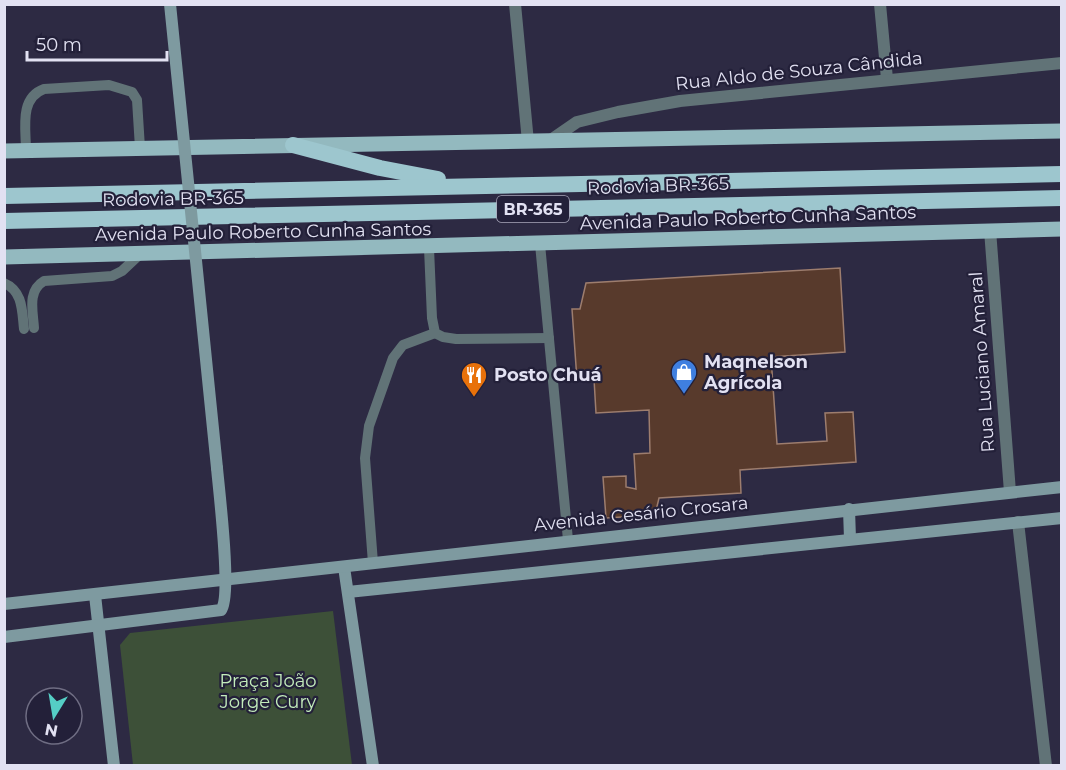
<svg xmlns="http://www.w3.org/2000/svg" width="1066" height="770" font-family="Montserrat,sans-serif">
<rect width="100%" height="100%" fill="#2d2a43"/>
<!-- green -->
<path fill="#3d5038" d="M333 611 352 765H133L120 645 130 633Z"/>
<!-- building -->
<path fill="#583a2c" stroke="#9d7d6e" stroke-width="1.5" d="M840 268 845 352 771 357 777 444 827 441 825 413 853 412 856 462 740 470 741 493 659 498 655 515 606 518 603 477 626 476V487L636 489 634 454 650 453 649 410 596 413 594 379 577 380 572 309H580L586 283Z"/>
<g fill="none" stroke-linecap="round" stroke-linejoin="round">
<!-- service -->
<g stroke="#617377" stroke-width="10">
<path d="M26 151C26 129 19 98 44 89L109 85 132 92 137 100 140 148"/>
<path d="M540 244 568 540"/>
<path d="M429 248 432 318 435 333 443 337 456 339 549 338"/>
<path d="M4 283C23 291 22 311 24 329"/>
<path d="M34 328C33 311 27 291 44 281L112 276 122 271 139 255"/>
<path d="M373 563 365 458 369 426 393 358 403 345 435 333"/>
</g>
<!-- minor -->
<g stroke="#617377" stroke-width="12">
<path d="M515 4 528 142"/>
<path d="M880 4 887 79"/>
<path d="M548 142 577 122 618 112 680 101 1062 63"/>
<path d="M990 230 1010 492"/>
<path d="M1018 522 1046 766"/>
</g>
<!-- secondary -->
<g stroke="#7e9aa0" stroke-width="12">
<path d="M849 509 850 539"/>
<path d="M344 567 373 766"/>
<path d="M348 592 1062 518"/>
<path d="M95 595 114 766"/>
<path d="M4 604 1062 487"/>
<path d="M4 637 221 610C232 597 219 491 217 468"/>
</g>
<!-- primary -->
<g stroke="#93b9bf" stroke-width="15">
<path d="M4 151 1062 131"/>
<path d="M4 257 1062 229"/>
</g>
<!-- trunk -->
<g stroke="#9dc6ce" stroke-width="16">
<path d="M293 145 380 168 438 179"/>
<path d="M4 196 1062 174"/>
<path d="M4 221 1062 198"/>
</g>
<!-- secondary-bridge -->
<path stroke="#7e9aa0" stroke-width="12" d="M170 4 217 468"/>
</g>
<!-- icons -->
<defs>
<g id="shop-pin" transform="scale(1.35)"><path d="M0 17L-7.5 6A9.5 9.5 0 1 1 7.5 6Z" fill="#3f7fe0" stroke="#232039"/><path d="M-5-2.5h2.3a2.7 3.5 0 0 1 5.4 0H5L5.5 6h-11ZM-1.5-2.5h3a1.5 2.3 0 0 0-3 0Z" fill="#fff"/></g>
<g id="restaurant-pin" transform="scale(1.35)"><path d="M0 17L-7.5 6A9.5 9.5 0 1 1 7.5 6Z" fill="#e8710a" stroke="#232039"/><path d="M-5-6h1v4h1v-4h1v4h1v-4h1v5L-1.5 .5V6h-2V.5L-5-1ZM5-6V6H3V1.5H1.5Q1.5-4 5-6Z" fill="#fff"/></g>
</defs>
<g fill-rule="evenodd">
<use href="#shop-pin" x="684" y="372"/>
<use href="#restaurant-pin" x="474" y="375"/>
</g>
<g text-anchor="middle" stroke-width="4.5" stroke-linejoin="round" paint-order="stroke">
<!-- shield labels -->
<rect fill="#232039" stroke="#a9a7ba" stroke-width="1.5" x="497" y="196" width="72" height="26" rx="4.5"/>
<g font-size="16" font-weight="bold" fill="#e2e1f2">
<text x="533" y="215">BR-365</text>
</g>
<!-- street labels -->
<g font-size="18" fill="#e2e1f2" stroke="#232039">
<text transform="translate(799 71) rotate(-6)" y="6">Rua Aldo de Souza Cândida</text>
<text transform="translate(658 186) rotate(-2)" y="6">Rodovia BR-365</text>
<text transform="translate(173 199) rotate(-1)" y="6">Rodovia BR-365</text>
<text transform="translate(748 218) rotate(-2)" y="6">Avenida Paulo Roberto Cunha Santos</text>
<text transform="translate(263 232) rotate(-1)" y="6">Avenida Paulo Roberto Cunha Santos</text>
<text transform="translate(982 362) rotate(-94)" y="6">Rua Luciano Amaral</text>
<text transform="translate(641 514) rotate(-6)" y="6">Avenida Cesário Crosara</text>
</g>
<!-- poi labels -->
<g font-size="18" font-weight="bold" fill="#e2e1f2" stroke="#232039" text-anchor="start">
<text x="704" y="368">Maqnelson<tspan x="704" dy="21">Agrícola</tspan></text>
<text x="494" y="381">Posto Chuá</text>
</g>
<!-- park labels -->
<g font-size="18" fill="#c3ecbb" stroke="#232039">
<text x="268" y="687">Praça João<tspan x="268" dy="21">Jorge Cury</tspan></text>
</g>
</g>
<!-- border -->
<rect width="1066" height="770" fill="none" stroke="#e2e1f2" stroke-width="12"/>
<!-- north arrow -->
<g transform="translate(54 716) rotate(191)"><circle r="28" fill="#232039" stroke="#6f6d83" stroke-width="1.5"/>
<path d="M0-4.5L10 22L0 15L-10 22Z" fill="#55cec5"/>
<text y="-9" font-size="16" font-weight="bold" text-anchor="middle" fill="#e2e1f2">N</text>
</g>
<!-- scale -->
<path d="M27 51v9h140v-9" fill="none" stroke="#e2e1f2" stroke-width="3"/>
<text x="36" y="51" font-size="18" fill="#e2e1f2" stroke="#232039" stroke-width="4.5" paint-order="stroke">50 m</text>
</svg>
